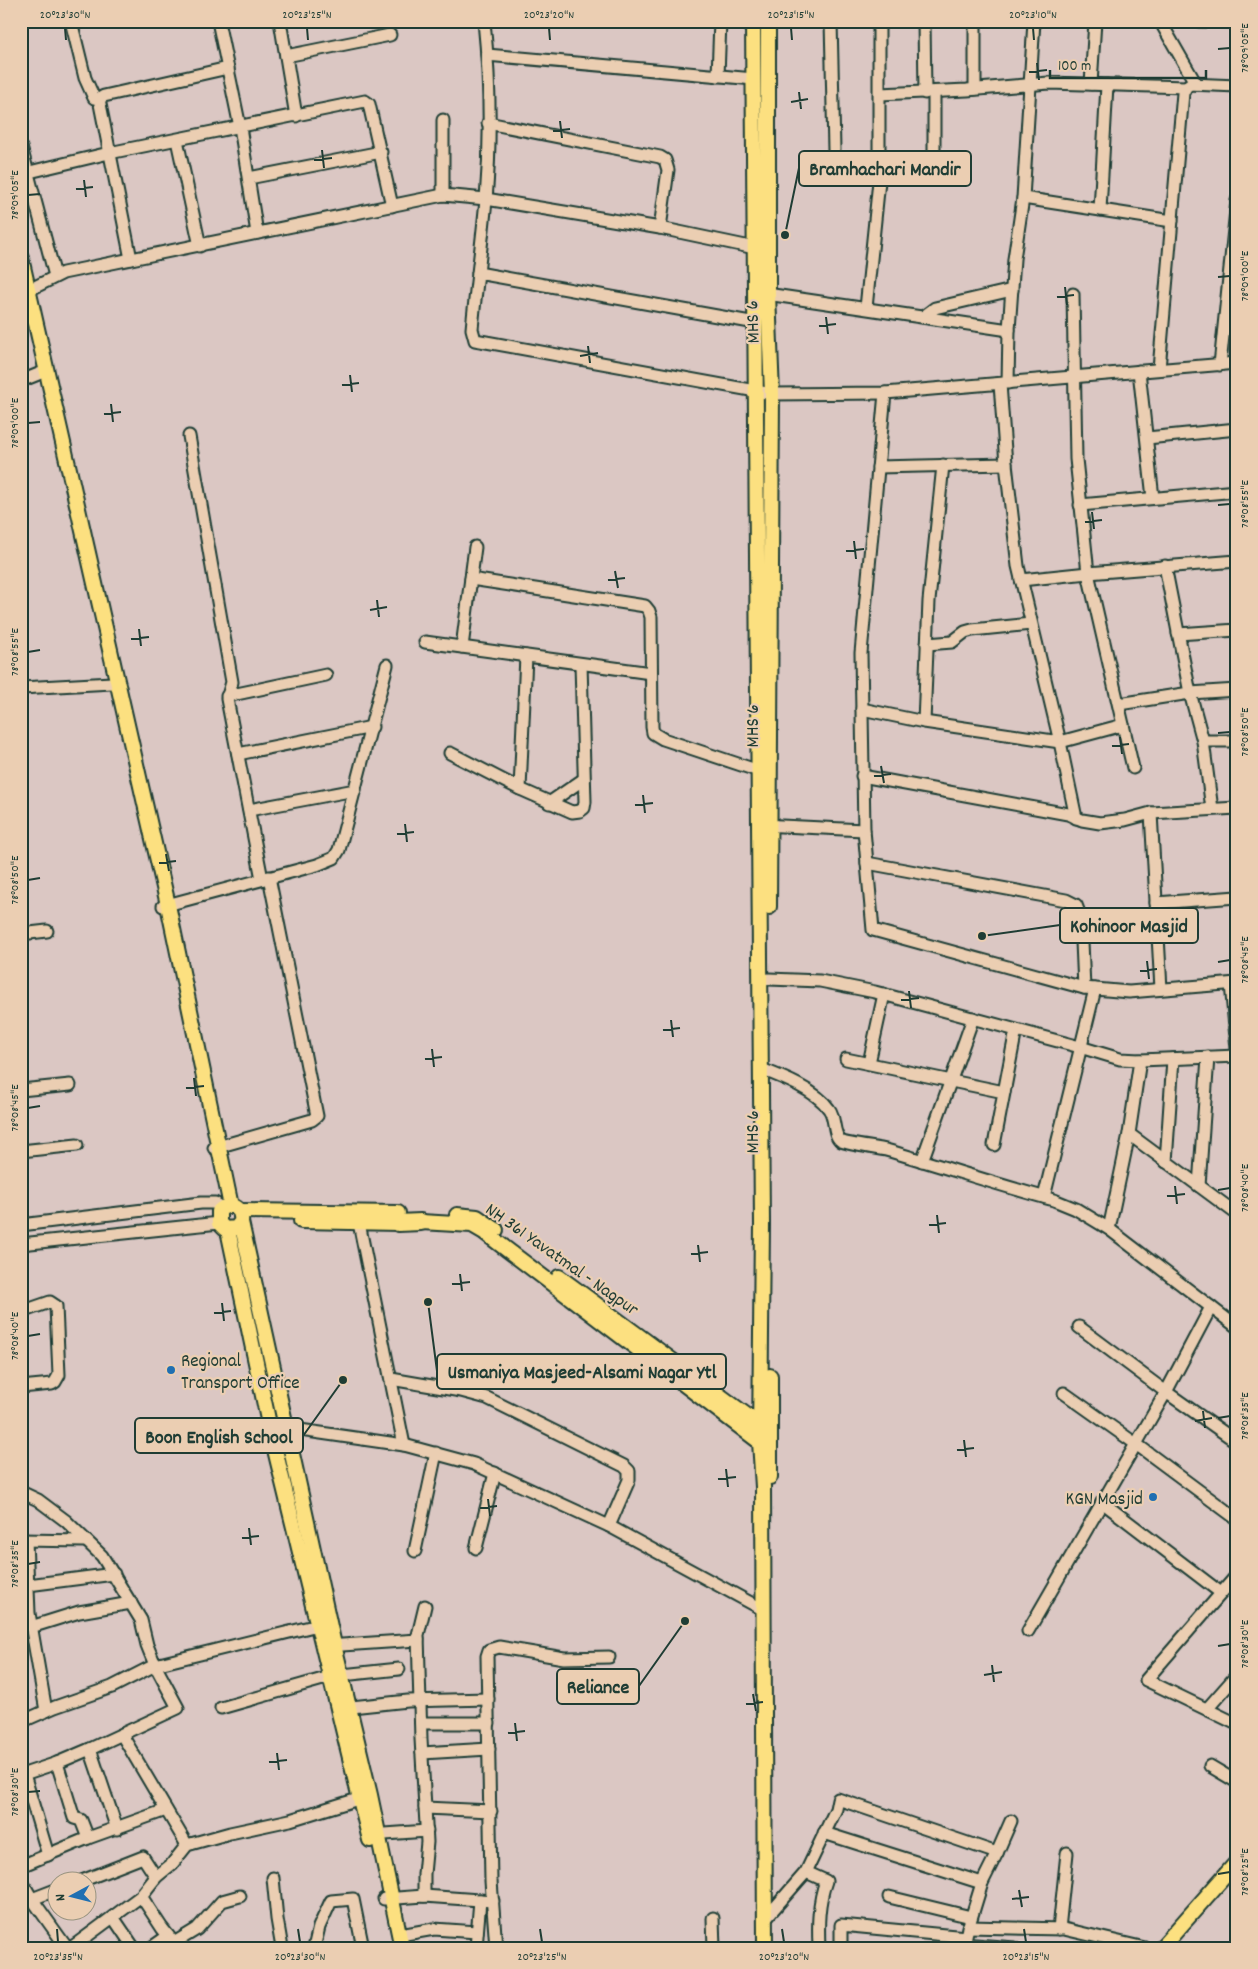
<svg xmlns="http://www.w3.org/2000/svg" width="1258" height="1969" font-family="Dekko,sans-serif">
<rect width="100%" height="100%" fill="#dbc7c3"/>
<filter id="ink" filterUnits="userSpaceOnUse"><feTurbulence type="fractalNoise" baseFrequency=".02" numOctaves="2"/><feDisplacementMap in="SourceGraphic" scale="10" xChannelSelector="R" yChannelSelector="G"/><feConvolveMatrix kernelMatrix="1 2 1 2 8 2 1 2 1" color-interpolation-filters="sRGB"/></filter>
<g filter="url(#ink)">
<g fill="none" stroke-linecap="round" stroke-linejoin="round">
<!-- minor casing -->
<g stroke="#1f3d34" stroke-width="15">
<g id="minor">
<path d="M71 21 85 78 94 98"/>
<path d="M218 21 240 127 257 233"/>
<path d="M280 21 296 116"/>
<path d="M484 21C490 80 491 141 486 200 482 243 476 286 472 329L475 340 772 394 885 393 1237 363"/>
<path d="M831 21 834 150"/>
<path d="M924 21 925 93"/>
<path d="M975 21V89"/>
<path d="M1160 21 1196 84"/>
<path d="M1199 21 1237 22"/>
<path d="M487 55 754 79"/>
<path d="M286 56 390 35"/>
<path d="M718 76 720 21"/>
<path d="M1091 84 1095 21"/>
<path d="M934 92V167"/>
<path d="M880 94 967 90 1049 83 1186 87"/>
<path d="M443 120V195"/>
<path d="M488 123 660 157 665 160 668 170 660 228"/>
<path d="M177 140 200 246"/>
<path d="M21 147 55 276"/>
<path d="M21 174 109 153 365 101 369 104 392 206"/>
<path d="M249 178 381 152"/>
<path d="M1023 198 1172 221"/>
<path d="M1100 210 1107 85"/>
<path d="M131 259 99 99 104 96 228 68"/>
<path d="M478 273 756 323"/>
<path d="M760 293 1009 330"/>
<path d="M1073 294 1076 459 1088 573 1133 768"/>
<path d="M23 296 29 290 63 273 443 195 486 199 660 228 755 248"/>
<path d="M866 308 879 181V21"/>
<path d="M923 317 935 308 1012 290"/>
<path d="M21 319 28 318"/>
<path d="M1220 365 1237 200"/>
<path d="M1159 369 1183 93 1186 87 1190 84 1237 86"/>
<path d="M1139 371 1153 498"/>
<path d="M21 381 41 373"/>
<path d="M1008 383 1009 330 1014 259 1023 198 1034 21"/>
<path d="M1000 384 1006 464 1018 566 1060 742 1076 818"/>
<path d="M885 393 861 653 864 830 873 930 1084 988 1129 992 1237 983"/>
<path d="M189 436 232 682 227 699 262 879"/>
<path d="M1147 438 1237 429"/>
<path d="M878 467 1006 464"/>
<path d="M1080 505 1237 491"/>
<path d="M1165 566 1190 693 1203 741 1212 809"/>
<path d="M471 579 645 606 649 611 651 617 652 727 653 733 663 739 759 771"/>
<path d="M1021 580 1088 573 1237 561"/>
<path d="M1178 634 1237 630"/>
<path d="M425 642 651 673"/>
<path d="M927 644 952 642 965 632 972 630 1031 624"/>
<path d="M462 647 475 547"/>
<path d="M21 688 112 683"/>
<path d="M227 696 326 675"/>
<path d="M1119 704 1190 693 1237 690"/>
<path d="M862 709 924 722 1060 742 1123 725"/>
<path d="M924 722 929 601 943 465"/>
<path d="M1203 741H1237"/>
<path d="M450 753 520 789 572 812 580 811 584 808 585 802 581 664"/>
<path d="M238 754 372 727"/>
<path d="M862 776 1068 814 1082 820 1100 823 1125 820 1151 813 1237 808"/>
<path d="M520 789 526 656"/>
<path d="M549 803 584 779"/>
<path d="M249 810 355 790"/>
<path d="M1151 813 1161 989"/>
<path d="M761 825 864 830"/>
<path d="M867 863 1066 900 1076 905 1081 918 1084 988"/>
<path d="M1156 903 1237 897"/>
<path d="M163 906 317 865 334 858 339 850 387 665"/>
<path d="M21 934 47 931"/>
<path d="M769 979 820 981 875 992 1080 1047 1120 1059 1140 1060 1237 1056"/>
<path d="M1231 984 1237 1049"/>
<path d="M846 1059 1004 1092"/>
<path d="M869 1063 884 994"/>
<path d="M761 1069C782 1077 816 1090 829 1109 836 1118 832 1134 841 1141 845 1144 878 1148 886 1150 942 1166 998 1185 1054 1200L1076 1209 1109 1229 1237 1327"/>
<path d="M21 1090 70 1085"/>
<path d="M1129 1134 1237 1214"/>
<path d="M994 1145 1016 1030"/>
<path d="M214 1148 312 1120 317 1116 269 877"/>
<path d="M21 1151 77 1145"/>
<path d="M922 1161 973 1018"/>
<path d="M1166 1162 1173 1059"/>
<path d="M1199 1186 1208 1057"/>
<path d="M1044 1197 1095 989"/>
<path d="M359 1223 404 1445"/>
<path d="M21 1225 201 1203H215L222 1208"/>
<path d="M1109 1229 1129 1134 1140 1060"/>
<path d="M21 1244 219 1223"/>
<path d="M21 1312 50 1302 56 1306 59 1375 55 1382 52 1384 21 1387"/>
<path d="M1079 1327 1166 1392 1237 1442"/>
<path d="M391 1379 461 1391 487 1398 624 1466 629 1471V1480L609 1526"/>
<path d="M1064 1393 1136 1444 1237 1519"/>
<path d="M270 1429 286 1428 404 1445 474 1464 609 1526 762 1609"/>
<path d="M21 1492 38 1500 66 1521 102 1556 141 1620 147 1645 155 1665 112 1687 55 1707 21 1722"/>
<path d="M1102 1502 1221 1593"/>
<path d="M21 1540 85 1541"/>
<path d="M26 1540 29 1613 46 1711"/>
<path d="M476 1548 495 1473"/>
<path d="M415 1551 436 1453"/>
<path d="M1237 1575 1146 1680 1237 1724"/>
<path d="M28 1585 114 1574"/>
<path d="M31 1627 79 1612 131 1603"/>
<path d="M1028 1631 1166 1392 1211 1307"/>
<path d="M327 1646 418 1640"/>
<path d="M342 1675 399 1669"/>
<path d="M221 1708 330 1677"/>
<path d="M342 1708 408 1701 488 1699"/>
<path d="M1207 1709 1237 1675"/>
<path d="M421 1723H489"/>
<path d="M122 1735 187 1845"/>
<path d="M90 1749 117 1829"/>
<path d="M422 1753 489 1749"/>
<path d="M57 1763 74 1818 81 1820 88 1838"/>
<path d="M1210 1766 1237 1782"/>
<path d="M24 1774 48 1855"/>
<path d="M21 1775 57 1763 90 1749 178 1708 155 1665 326 1623"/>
<path d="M425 1808 491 1811"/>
<path d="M824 1833 982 1883"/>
<path d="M371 1835 427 1831"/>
<path d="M21 1866 88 1838 166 1810"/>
<path d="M806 1872 826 1881C818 1903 818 1925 819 1948"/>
<path d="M273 1878 277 1919 282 1948"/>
<path d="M21 1880 32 1899 67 1948"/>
<path d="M79 1882 143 1857 156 1877"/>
<path d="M141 1896 162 1928 178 1948"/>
<path d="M424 1896V1874L427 1842 421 1739 418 1635 425 1606"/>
<path d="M889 1897 971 1917"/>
<path d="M32 1899 58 1889"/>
<path d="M384 1899 424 1896 493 1901"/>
<path d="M113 1917 134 1948"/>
<path d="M713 1918 714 1948"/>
<path d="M765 1919 806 1872 836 1809 838 1799 997 1853"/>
<path d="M968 1927 1064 1929 1145 1948"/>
<path d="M1059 1929 1067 1853"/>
<path d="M400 1935 434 1929 477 1932"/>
<path d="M174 1943 197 1929 222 1901 240 1896"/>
<path d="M963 1944 1015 1948"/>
<path d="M71 1948 141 1896 156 1877 172 1864 187 1845 230 1833 290 1820 368 1796"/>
<path d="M151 1948 168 1936"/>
<path d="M314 1948 319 1927 331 1901 353 1899 363 1948"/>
<path d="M476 1948 480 1900"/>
<path d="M496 1948 491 1881 487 1656 489 1650 499 1647 564 1658 609 1657"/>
<path d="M841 1948V1925L966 1937"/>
<path d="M962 1948 982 1883 997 1853 1011 1821"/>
</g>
</g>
<!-- major casing -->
<g stroke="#1f3d34" stroke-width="18">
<g id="major">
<path d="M753 21 762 1224 760 1442 763 1487 765 1948"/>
<path d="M768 21V294L772 394 769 907"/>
<path d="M21 258 168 905 231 1206"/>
<path d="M240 1211 398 1213"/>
<path d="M457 1215 477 1217 496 1230"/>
<path d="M301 1221 398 1223"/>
<path d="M241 1222 236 1228 225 1229 219 1223V1211C230 1200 243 1208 241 1222L334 1645 370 1795 402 1948"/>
<path d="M421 1222 472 1225 484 1232 760 1442 765 1443"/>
<path d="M228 1230 270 1429 370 1840"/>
<path d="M559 1277 765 1429"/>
<path d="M770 1376V1477"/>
<path d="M1161 1948 1237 1862"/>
</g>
</g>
<!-- highway casing -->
<g stroke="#1f3d34" stroke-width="20">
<path id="highway" d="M398 1223 421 1222"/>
</g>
<!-- minor -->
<use href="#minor" stroke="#ebceb2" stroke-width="11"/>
<!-- major -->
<use href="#major" stroke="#fce080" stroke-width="14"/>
<!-- highway -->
<use href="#highway" stroke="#fce080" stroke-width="16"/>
</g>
</g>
<!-- ticks -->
<path fill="none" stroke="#1f3d34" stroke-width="2" d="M65 28 66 40M307 28 308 40M549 28 550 40M791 28 792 40M1033 28 1034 40M1218 49 1230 48M1037 63 1039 80M1029 72 1047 70M799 92 801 109M791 102 808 99M560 121 562 138M553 131 570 129M322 150 324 168M314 160 332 158M84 180 86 197M76 189 93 187M28 195 40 194M1218 277 1230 276M1065 287 1067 305M1057 297 1074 295M826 317 828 334M819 326 836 324M588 346 590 363M580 356 598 353M350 375 352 392M342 385 359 383M111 404 113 422M104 414 121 412M28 423 40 422M1218 505 1230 504M1092 512 1094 529M1085 522 1102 520M854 541 856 559M846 551 864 549M615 571 618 588M608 580 625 578M377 600 379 617M370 610 387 607M139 629 141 646M131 639 149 637M28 652 40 650M1218 733 1230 732M1120 737 1122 754M1112 746 1129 744M881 766 884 783M874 776 891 774M643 795 645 813M635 805 653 803M405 824 407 842M397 834 414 832M166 854 169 871M159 863 176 861M28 880 40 878M1147 961 1149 979M1218 962 1230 960M1140 971 1157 969M909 991 911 1008M901 1000 919 998M671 1020 673 1037M663 1030 680 1028M432 1049 434 1067M425 1059 442 1057M194 1078 196 1096M186 1088 204 1086M28 1108 40 1106M1175 1186 1177 1204M1218 1190 1230 1188M1167 1196 1185 1194M937 1215 939 1233M929 1225 946 1223M698 1245 700 1262M691 1254 708 1252M460 1274 462 1291M452 1284 470 1282M222 1303 224 1321M214 1313 231 1311M28 1336 40 1334M1203 1411 1205 1428M1218 1418 1230 1416M1195 1421 1212 1418M964 1440 966 1457M957 1450 974 1448M726 1469 728 1487M718 1479 736 1477M488 1499 490 1516M480 1508 497 1506M249 1528 251 1545M242 1538 259 1536M28 1564 40 1562M1218 1646 1230 1644M992 1665 994 1682M984 1675 1002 1672M753 1694 756 1711M746 1704 763 1702M515 1723 517 1741M508 1733 525 1731M277 1753 279 1770M269 1762 287 1760M28 1792 40 1791M1218 1874 1230 1872M1019 1890 1022 1907M1012 1899 1029 1897M57 1929 58 1942M298 1929 300 1942M540 1929 542 1942M782 1929 784 1942M1024 1929 1026 1942"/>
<!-- markers -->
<g fill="#1f6fb2" stroke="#ebceb2" stroke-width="2">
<circle cx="171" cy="1370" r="5"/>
<circle cx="1153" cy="1497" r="5"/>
</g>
<g text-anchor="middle" stroke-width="4.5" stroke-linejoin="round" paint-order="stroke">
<!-- street labels -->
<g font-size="19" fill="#1f3d34" stroke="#ebceb2">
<text transform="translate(751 322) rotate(-92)" y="7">MHS 6</text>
<text transform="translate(751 726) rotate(-90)" y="7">MHS 6</text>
<text transform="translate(751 1132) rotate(-90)" y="7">MHS 6</text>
<text transform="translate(563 1258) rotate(35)" y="7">NH 361 Yavatmal - Nagpur</text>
</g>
<!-- poi labels -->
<g font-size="19" fill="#1f3d34" stroke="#ebceb2" text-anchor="start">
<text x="181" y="1366">Regional<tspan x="181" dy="22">Transport Office</tspan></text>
<text x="1143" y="1504" text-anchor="end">KGN Masjid</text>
</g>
</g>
<!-- callouts -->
<path fill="none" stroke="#1f3d34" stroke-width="2" d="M785 235L799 168M982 936L1060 925M428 1302L437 1371M343 1380L303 1436M685 1621L639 1686"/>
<g fill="#1f3d34" stroke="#ebceb2" stroke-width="2">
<circle cx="785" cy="235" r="5"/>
<circle cx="982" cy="936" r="5"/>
<circle cx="428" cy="1302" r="5"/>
<circle cx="343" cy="1380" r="5"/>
<circle cx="685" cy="1621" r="5"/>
</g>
<g fill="#ebceb2" stroke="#1f3d34" stroke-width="2">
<rect x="799" y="151" width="172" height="35" rx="5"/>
<rect x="1060" y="908" width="138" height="35" rx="5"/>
<rect x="437" y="1354" width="289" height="35" rx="5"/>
<rect x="135" y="1418" width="168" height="35" rx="5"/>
<rect x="557" y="1669" width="82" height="35" rx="5"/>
</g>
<g font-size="20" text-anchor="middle" font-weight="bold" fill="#1f3d34">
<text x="885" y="175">Bramhachari Mandir</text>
<text x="1129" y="932">Kohinoor Masjid</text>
<text x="582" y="1378">Usmaniya Masjeed-Alsami Nagar Ytl</text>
<text x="219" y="1443">Boon English School</text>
<text x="598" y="1693">Reliance</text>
</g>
<!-- margin -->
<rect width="1258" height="1969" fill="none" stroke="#ebceb2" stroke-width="55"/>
<!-- north arrow -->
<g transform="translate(72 1896) rotate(263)"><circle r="24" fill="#ebceb2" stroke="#999480"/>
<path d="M0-4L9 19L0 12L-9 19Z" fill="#1f6fb2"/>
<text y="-8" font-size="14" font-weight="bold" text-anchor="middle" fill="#1f3d34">N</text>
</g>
<!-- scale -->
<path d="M1050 70v8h156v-8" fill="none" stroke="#1f3d34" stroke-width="2.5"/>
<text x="1058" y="70" font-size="15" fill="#1f3d34" stroke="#ebceb2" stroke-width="4" paint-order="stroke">100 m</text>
<rect x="28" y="28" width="1202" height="1914" fill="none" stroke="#1f3d34" stroke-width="2"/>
<g font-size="12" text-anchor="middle" fill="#1f3d34">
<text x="65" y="18">20°23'30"N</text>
<text x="307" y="18">20°23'25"N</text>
<text x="549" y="18">20°23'20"N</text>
<text x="791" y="18">20°23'15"N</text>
<text x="1033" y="18">20°23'10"N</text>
<text transform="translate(1244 48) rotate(-90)" y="4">78°09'05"E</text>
<text transform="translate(14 195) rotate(-90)" y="4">78°09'05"E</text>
<text transform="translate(1244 276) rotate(-90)" y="4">78°09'00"E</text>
<text transform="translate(14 423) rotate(-90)" y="4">78°09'00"E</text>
<text transform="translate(1244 504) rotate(-90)" y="4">78°08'55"E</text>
<text transform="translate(14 652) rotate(-90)" y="4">78°08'55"E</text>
<text transform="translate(1244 732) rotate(-90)" y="4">78°08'50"E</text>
<text transform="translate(14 880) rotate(-90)" y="4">78°08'50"E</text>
<text transform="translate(1244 960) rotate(-90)" y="4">78°08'45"E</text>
<text transform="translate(14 1108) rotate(-90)" y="4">78°08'45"E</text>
<text transform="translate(1244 1188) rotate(-90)" y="4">78°08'40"E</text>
<text transform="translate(14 1336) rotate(-90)" y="4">78°08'40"E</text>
<text transform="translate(1244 1416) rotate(-90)" y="4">78°08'35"E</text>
<text transform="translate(14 1564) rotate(-90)" y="4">78°08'35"E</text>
<text transform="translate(1244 1644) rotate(-90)" y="4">78°08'30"E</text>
<text transform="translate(14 1792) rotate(-90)" y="4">78°08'30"E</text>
<text transform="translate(1244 1872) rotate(-90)" y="4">78°08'25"E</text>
<text x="58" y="1960">20°23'35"N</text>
<text x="300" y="1960">20°23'30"N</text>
<text x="542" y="1960">20°23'25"N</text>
<text x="784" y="1960">20°23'20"N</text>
<text x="1026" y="1960">20°23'15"N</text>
</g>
</svg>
